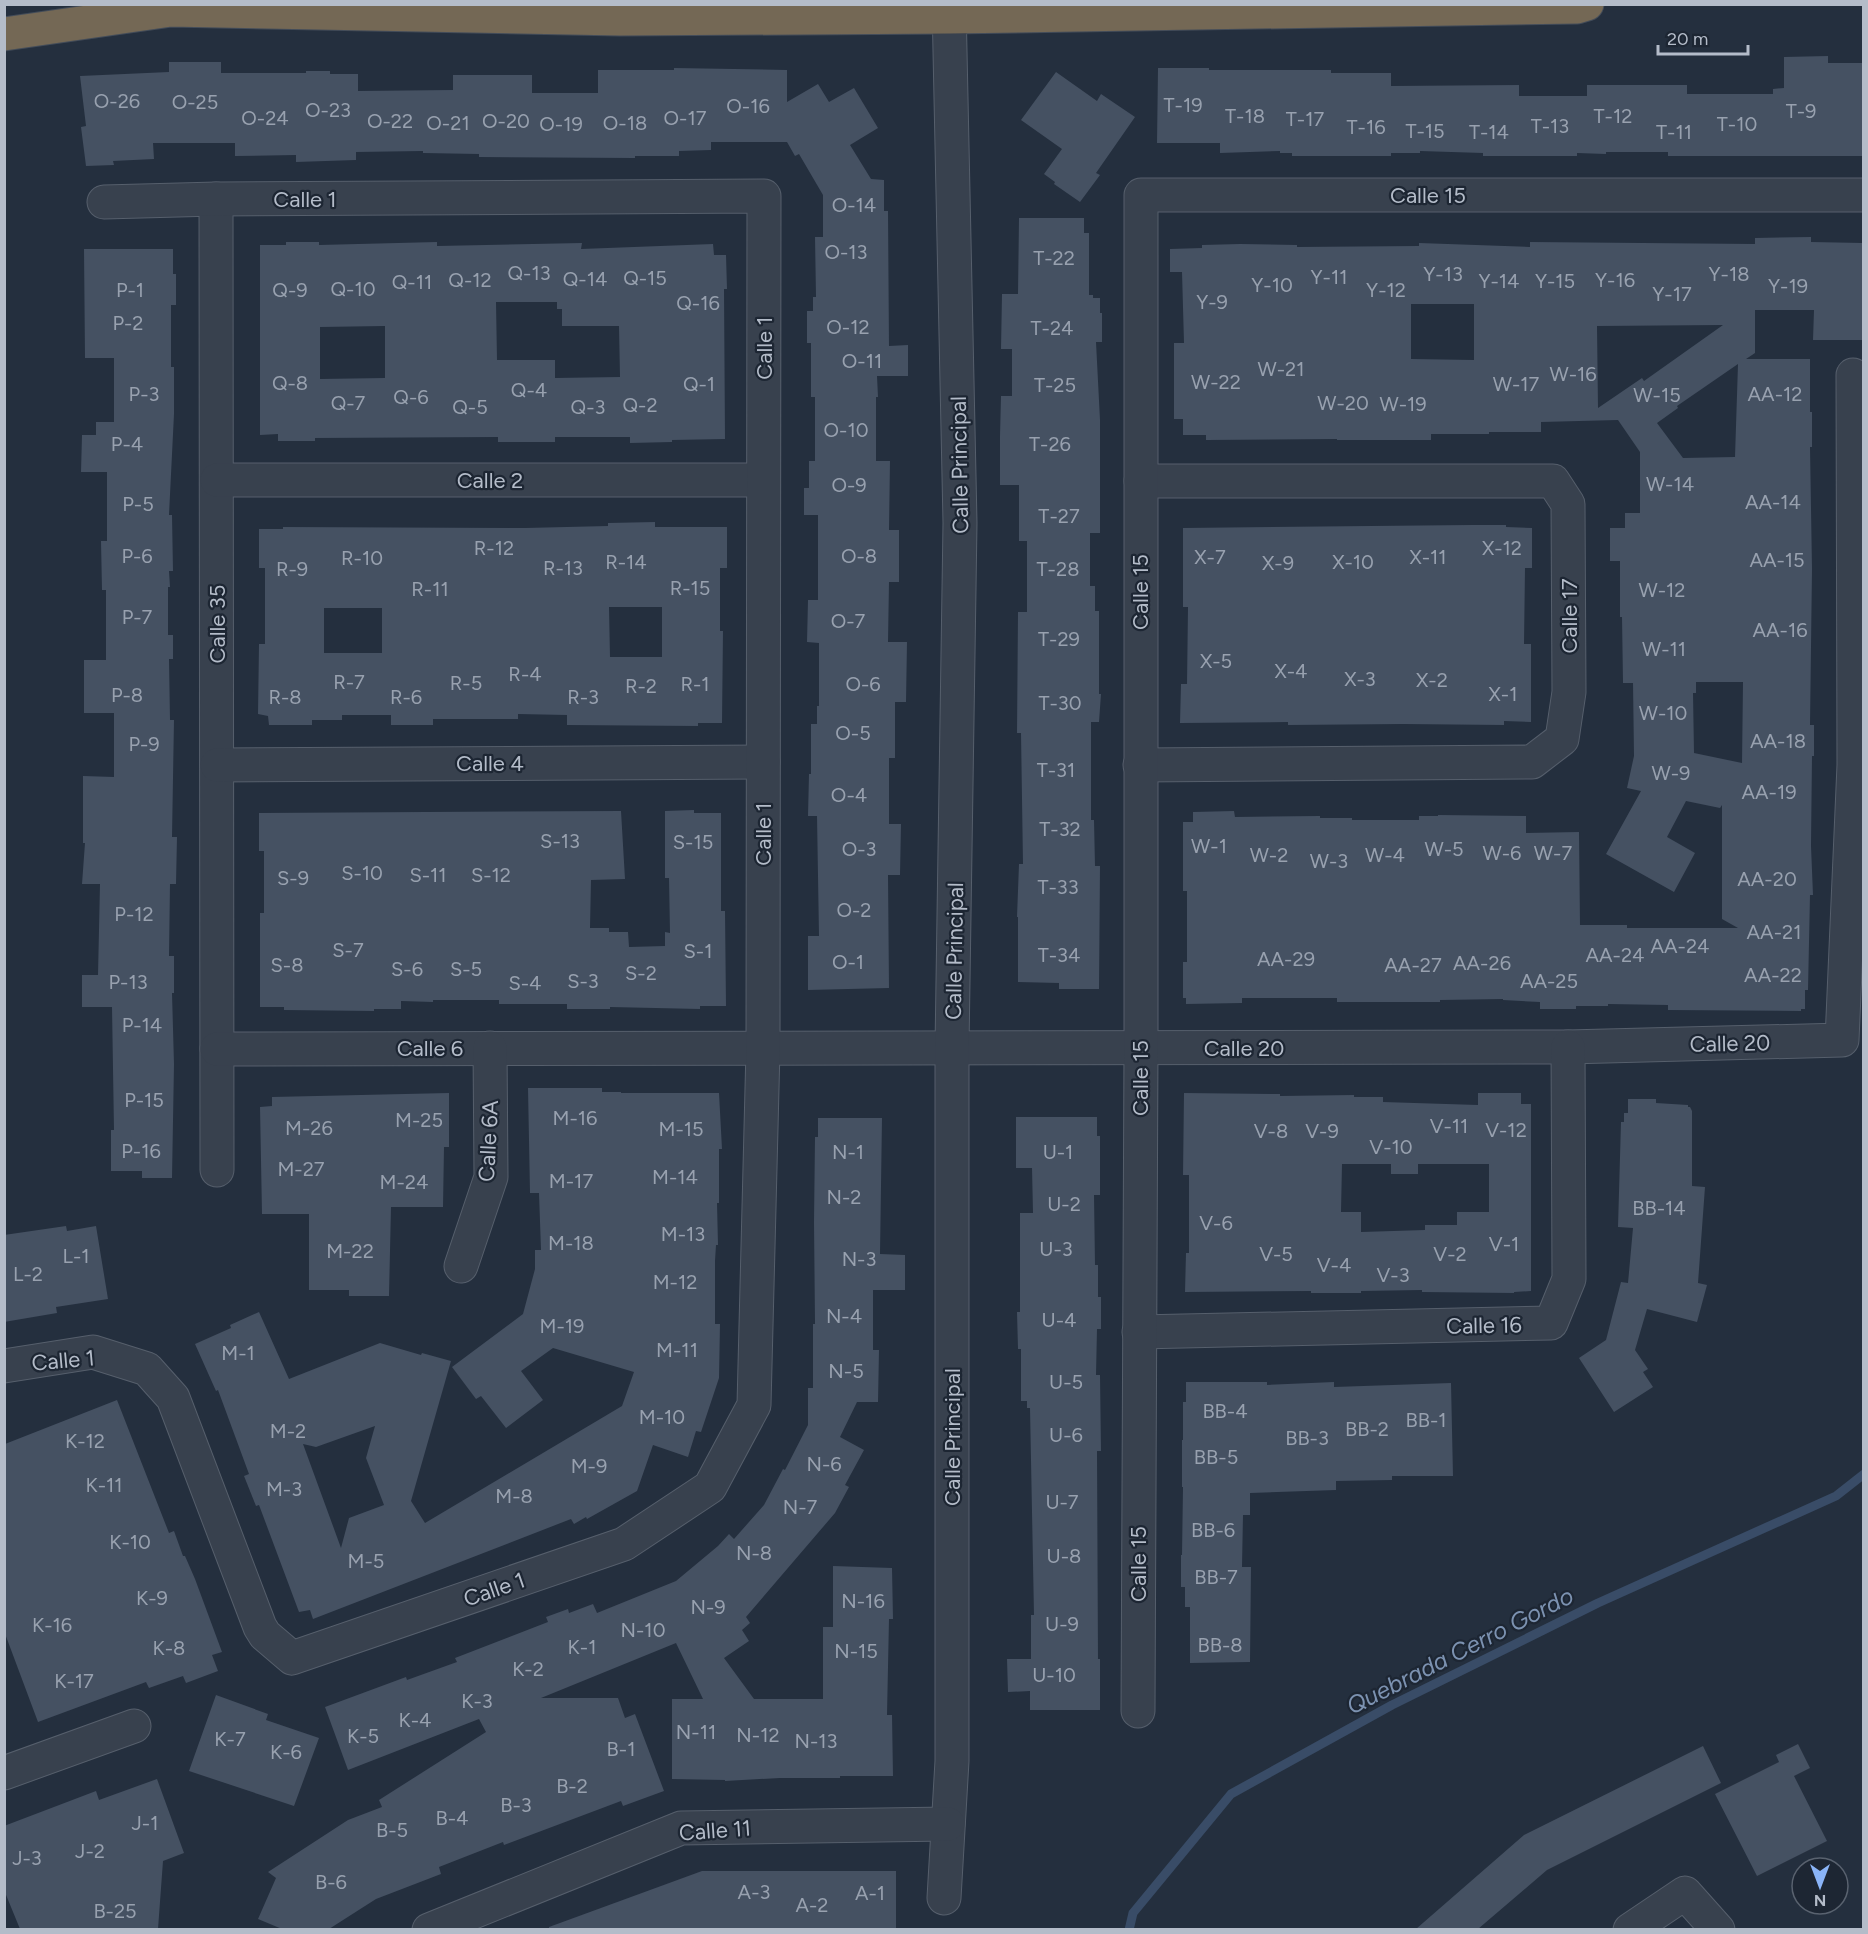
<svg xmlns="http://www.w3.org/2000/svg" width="1868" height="1934" font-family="Figtree,sans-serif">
<rect width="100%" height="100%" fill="#242f3e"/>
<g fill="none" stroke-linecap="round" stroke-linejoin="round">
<!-- stream -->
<path stroke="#394c67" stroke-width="9" d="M1129 1930 1133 1913 1231 1794 1392 1705 1598 1603 1836 1496 1864 1474"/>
</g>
<!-- building -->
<g fill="#455162" fill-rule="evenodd">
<path d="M1828 56V63H1863V156H1668V152H1606V154L1577 153V156H1483V153L1420 151V153H1391V156H1292V153H1280V151L1220 153V143H1157L1158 68H1209V70H1331V73H1391V86L1519 85V96H1587V85H1687V94H1773V89L1784 88V57Z"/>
<path d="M169 62H221V73H306V71H330V74H358V91L453 90V75H532V93H598V70H674V68L787 70V102L818 84 829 102 854 88 878 128 850 145 871 179 884 180V211H888L889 346 908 345V376H877L878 397H876V461H890L889 530H899V582H889L888 642H907L906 702H895V758H889V824H901L900 875H888L889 988 808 990V936H819L817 816H808L809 774H811V724H817V706H819V643L807 642 808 600H818V515H804V488H809V461H815V397H811V343H807V311H813V297H816L815 237H823V195L799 154 795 156 787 142H711V150L679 151V156H635V158L479 157V154L423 153V151L356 152V160L296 162V155L235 156V143H153L154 159 113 161 114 165 86 166 81 127 86 126 80 76 169 72Z"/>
<path d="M1056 72 1097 101 1101 94 1135 117 1096 173 1100 175 1080 202 1054 184 1055 182 1044 174 1062 149 1021 120Z"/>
<path d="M1019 218H1084V233H1089V295H1093V298H1100V313H1102V342H1096L1100 420V533H1090V586H1095V611H1099V694H1101L1099 722H1091V820H1094L1095 866H1100L1099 989H1059V983L1018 982V917H1017L1019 864H1023L1021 733H1017L1018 612H1027V541H1019V485H1000V436L1001 396H1012V349H1001L1002 294H1018Z"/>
<path d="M1811 237V242L1863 243V340H1813L1814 310H1755V353L1746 359H1810V412H1812V447H1810L1812 569 1810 725H1814V756H1812L1811 846 1813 895H1810L1808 990H1805V1009H1801V1011L1668 1010V1005L1608 1004V1006H1576V1009H1540V1002L1503 1000V999L1440 1000V1002H1337V998H1242V1003L1186 1004V998H1183V962H1187V891H1183V822H1193V812L1234 811 1235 817 1320 816V818H1352V820H1419V816H1438V815L1526 816V833L1579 832 1580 925H1627V928H1738L1722 919V805L1720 808 1686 801 1667 837 1695 853 1674 892 1606 854 1641 791 1627 788 1634 756 1633 683H1623L1622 617H1620V561H1610V528H1625V513H1640V452L1618 420 1541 422V432H1489V434H1431V440H1337V439L1206 440V435H1183V419H1174V343H1184L1182 272H1170V249L1202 248V245L1240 244 1297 245V247L1419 246V243L1530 247V242L1755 244V238ZM1411 304H1474V360L1411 359ZM1723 325 1644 381 1642 378 1598 408 1597 326ZM1738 364 1735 457 1683 458 1657 423 1678 408 1677 406ZM1696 682H1743L1742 763 1694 753 1693 693H1696Z"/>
<path d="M286 242H319V245L437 242V246L582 243 581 249 713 244 714 255H726L727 289H724L725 439 672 440V442L630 443V437H555V442H498V437L315 438V441H278V434L260 435V245H286ZM496 302H557V309H562V326H619L620 377 555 378V360H497ZM385 326V378L320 379V327Z"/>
<path d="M84 249H173V274H176V305H171V367H174V414L169 515H172L173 571H169L170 587H168V635H173V659H169L170 720H174L172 837H177L176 884H170L169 956H174V993H172L174 1064 172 1178H142V1171H111V1130H114L112 1007H82V975H98L100 884H82L85 843H83V776L114 777V713H84V660H106V590H102L101 541H107V472H81L82 435H96V422H114V358H85Z"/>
<path d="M655 522V527H727V568H720V631H723L722 723H698V726L567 725V715L518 714V719H433V725H391V715H342V720H312V725H269L268 716 258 714 259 644H265V568H259V529H283V527L525 528 608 526V523ZM609 607H662V657H610ZM324 608H382V653H324Z"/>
<path d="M1471 525H1506V527L1532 528V568H1525L1524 644H1531V722L1504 721V725L1403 724 1288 725V722L1180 723 1181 684H1187L1188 607H1183V528Z"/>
<path d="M694 810V813H721V911H725L726 1006H700V1009L610 1007V1009H567V1004H499V1000H433V1002L401 1001V1009H374V1011L284 1010V1007H260V913H264V851H259V813L621 811 625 879 591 880 590 928H609V932H628L629 947 665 946V932L670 933 669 878H665V811Z"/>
<path d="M528 1088H602V1092H621V1093H719L722 1149H719V1203H717L718 1245H716L715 1261V1324H720L719 1378 701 1432 696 1431 688 1457 653 1445 637 1491 587 1519 586 1517 574 1524 571 1519 313 1619 310 1610 299 1612 259 1505 256 1506 244 1476 249 1474 218 1390 216 1391 195 1344 231 1328 230 1325 259 1312 289 1379 380 1343 421 1355 422 1353 451 1361 411 1501 425 1523 622 1406 634 1372 553 1348 521 1371 543 1400 506 1428 481 1396 476 1399 452 1367 523 1314 535 1269V1250H541L539 1193H530ZM375 1426 366 1458 384 1505 349 1518 341 1548 303 1444 316 1447Z"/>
<path d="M449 1093V1147H444L443 1207H391L389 1296H349V1290H309V1214H262L260 1107 272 1106V1097Z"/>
<path d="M1184 1093 1280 1094V1096L1354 1095V1097H1383V1102L1478 1105V1093H1521V1104H1531V1291L1514 1292V1293L1422 1292V1290L1361 1291V1293H1311V1291L1185 1292 1186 1253H1189V1175H1183ZM1342 1164H1391V1174H1418V1164H1489V1212H1457V1225H1425V1230L1361 1232V1212H1341Z"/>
<path d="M1628 1099H1656V1103L1688 1105V1107H1690L1692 1111V1186L1705 1187 1698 1283 1707 1285 1697 1322 1647 1309 1635 1350 1648 1369 1643 1372 1653 1387 1614 1412 1579 1358 1606 1340 1621 1282 1628 1283 1633 1228 1618 1227 1621 1122H1624V1113H1628Z"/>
<path d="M1016 1117H1097V1136H1100V1195H1094L1095 1265H1098V1297H1101V1329H1097L1096 1375H1100L1101 1451H1097L1098 1659H1100V1710H1030V1691L1008 1692 1007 1659H1031V1615H1034L1030 1408H1027V1401H1021V1349H1018L1017 1312H1020V1213H1033L1032 1168H1016Z"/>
<path d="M818 1118H882L880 1254 905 1255V1290H873V1350H879L878 1402H857L840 1437 864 1450 845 1485 849 1487 835 1513 746 1617 750 1623 742 1630 749 1641 724 1658 754 1699H823V1627H833V1566L892 1568 893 1619H889L887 1715H892L893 1776H840V1778H780L725 1781V1780L672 1779V1699H703L676 1643 541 1698H618L625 1718 635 1714 664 1791 623 1806 621 1801 504 1845 503 1842 439 1867 441 1874 376 1899 329 1929H282L258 1919 276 1878 268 1872 348 1820 382 1807 379 1800 486 1732 479 1719 348 1770 325 1707 406 1677 407 1680 457 1662 455 1658 548 1622 546 1617 568 1609 569 1613 593 1604 597 1613 676 1581 718 1546 729 1534 734 1539 764 1505 783 1469 785 1470 808 1425V1388H813V1324H815L814 1222 815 1137H818Z"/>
<path d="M66 1226 67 1231 96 1226 108 1299 56 1307 57 1313 4 1322V1235Z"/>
<path d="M1186 1382H1267V1385L1334 1382V1387L1451 1383 1453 1476H1392V1480L1336 1481V1490L1250 1493V1515H1243L1242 1567H1251L1250 1662 1190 1663V1607H1185V1587H1181V1555H1182L1183 1487H1182V1440H1183V1402H1186Z"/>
<path d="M117 1400 169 1533 174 1531 183 1556H185L195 1579 222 1652 212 1655 218 1671 186 1683 183 1676 149 1688 146 1682 38 1722 4 1631 5 1444Z"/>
<path d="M216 1695 268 1714 266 1720 319 1738 294 1806 189 1771Z"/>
<path d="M1798 1744 1810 1768 1794 1776 1827 1841 1757 1876 1715 1794 1779 1762 1776 1755Z"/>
<path d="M1703 1746 1721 1783 1547 1870 1478 1929H1416L1524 1835Z"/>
<path d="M157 1779 184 1853 163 1861 158 1929H20L4 1890V1826L96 1791 99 1800Z"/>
<path d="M702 1871H896V1929H549V1927Z"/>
</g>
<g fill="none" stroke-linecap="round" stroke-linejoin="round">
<!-- minor casing -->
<g stroke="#565f6c" stroke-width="35">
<g id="minor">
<path d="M216 199 217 1170"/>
<path d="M217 480H763"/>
<path d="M217 765 763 762"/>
<path d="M1140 765 1532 762 1562 739 1569 692 1568 504 1553 481H1141"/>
<path d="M217 1049 1568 1047 1842 1040 1854 765 1853 375"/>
<path d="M461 1266 491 1177 490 1048"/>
<path d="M1139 1332 1551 1323 1569 1279 1568 1047"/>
<path d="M4 1366 93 1352 147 1369 173 1398 260 1627 265 1635 292 1658 624 1544 710 1487 754 1405 763 1049 764 196 216 199 104 202"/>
<path d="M1138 1711 1141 1048V195H1864"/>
<path d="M4 1773 134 1726"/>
<path d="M944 1898 952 1761V1047L960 523 949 4"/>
<path d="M429 1930 681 1828 948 1824"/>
<path d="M1630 1930 1685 1893 1718 1930"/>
</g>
</g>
<!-- highway casing -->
<g stroke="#434c59" stroke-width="35">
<path id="highway" d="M4 34 171 10 620 19 949 17 1577 7 1587 4"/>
</g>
<!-- minor -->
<use href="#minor" stroke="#38414e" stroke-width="33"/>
<!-- highway -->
<use href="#highway" stroke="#746855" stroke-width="33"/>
</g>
<g text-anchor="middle" stroke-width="4.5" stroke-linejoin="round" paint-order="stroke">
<!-- number labels -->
<g font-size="20" fill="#98a1af">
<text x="117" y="108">O-26</text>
<text x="195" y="109">O-25</text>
<text x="1183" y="112">T-19</text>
<text x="748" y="113">O-16</text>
<text x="328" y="117">O-23</text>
<text x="1801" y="118">T-9</text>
<text x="1245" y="123">T-18</text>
<text x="1613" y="123">T-12</text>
<text x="265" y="125">O-24</text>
<text x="685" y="125">O-17</text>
<text x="1305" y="126">T-17</text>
<text x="390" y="128">O-22</text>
<text x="506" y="128">O-20</text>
<text x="448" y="130">O-21</text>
<text x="625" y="130">O-18</text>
<text x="561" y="131">O-19</text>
<text x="1737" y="131">T-10</text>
<text x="1550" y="133">T-13</text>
<text x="1366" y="134">T-16</text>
<text x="1425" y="138">T-15</text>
<text x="1489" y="139">T-14</text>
<text x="1674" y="139">T-11</text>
<text x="854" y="212">O-14</text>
<text x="846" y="259">O-13</text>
<text x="1054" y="265">T-22</text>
<text x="529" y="280">Q-13</text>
<text x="1443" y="281">Y-13</text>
<text x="1729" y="281">Y-18</text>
<text x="1329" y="284">Y-11</text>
<text x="645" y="285">Q-15</text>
<text x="585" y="286">Q-14</text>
<text x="470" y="287">Q-12</text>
<text x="1615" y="287">Y-16</text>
<text x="1499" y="288">Y-14</text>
<text x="1555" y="288">Y-15</text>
<text x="412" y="289">Q-11</text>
<text x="1272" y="292">Y-10</text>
<text x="1788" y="293">Y-19</text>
<text x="353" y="296">Q-10</text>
<text x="130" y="297">P-1</text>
<text x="290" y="297">Q-9</text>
<text x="1386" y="297">Y-12</text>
<text x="1672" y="301">Y-17</text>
<text x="1212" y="309">Y-9</text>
<text x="698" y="310">Q-16</text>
<text x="128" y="330">P-2</text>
<text x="848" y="334">O-12</text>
<text x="1052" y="335">T-24</text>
<text x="862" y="368">O-11</text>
<text x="1281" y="376">W-21</text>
<text x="1573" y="381">W-16</text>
<text x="1216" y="389">W-22</text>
<text x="290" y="390">Q-8</text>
<text x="699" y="391">Q-1</text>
<text x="1516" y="391">W-17</text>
<text x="1055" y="392">T-25</text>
<text x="529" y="397">Q-4</text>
<text x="144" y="401">P-3</text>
<text x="1775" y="401">AA-12</text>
<text x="1657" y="402">W-15</text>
<text x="411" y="404">Q-6</text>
<text x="348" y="410">Q-7</text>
<text x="1343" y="410">W-20</text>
<text x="1403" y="411">W-19</text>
<text x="640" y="412">Q-2</text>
<text x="470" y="414">Q-5</text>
<text x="588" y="414">Q-3</text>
<text x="846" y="437">O-10</text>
<text x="127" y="451">P-4</text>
<text x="1050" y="451">T-26</text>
<text x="1670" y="491">W-14</text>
<text x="849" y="492">O-9</text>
<text x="1773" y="509">AA-14</text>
<text x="138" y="511">P-5</text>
<text x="1059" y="523">T-27</text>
<text x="494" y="555">R-12</text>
<text x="1502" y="555">X-12</text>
<text x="137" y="563">P-6</text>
<text x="859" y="563">O-8</text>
<text x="1210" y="564">X-7</text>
<text x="1428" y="564">X-11</text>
<text x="362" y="565">R-10</text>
<text x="1777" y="567">AA-15</text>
<text x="626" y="569">R-14</text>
<text x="1353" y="569">X-10</text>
<text x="1278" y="570">X-9</text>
<text x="563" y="575">R-13</text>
<text x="292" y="576">R-9</text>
<text x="1058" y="576">T-28</text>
<text x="690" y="595">R-15</text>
<text x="430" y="596">R-11</text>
<text x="1662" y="597">W-12</text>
<text x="137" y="624">P-7</text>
<text x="848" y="628">O-7</text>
<text x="1780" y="637">AA-16</text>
<text x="1059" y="646">T-29</text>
<text x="1664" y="656">W-11</text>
<text x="1216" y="668">X-5</text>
<text x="1291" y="678">X-4</text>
<text x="525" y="681">R-4</text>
<text x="1360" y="686">X-3</text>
<text x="1432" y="687">X-2</text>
<text x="349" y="689">R-7</text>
<text x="466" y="690">R-5</text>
<text x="695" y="691">R-1</text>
<text x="863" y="691">O-6</text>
<text x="641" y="693">R-2</text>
<text x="1503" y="701">X-1</text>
<text x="127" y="702">P-8</text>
<text x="285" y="704">R-8</text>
<text x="406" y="704">R-6</text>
<text x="583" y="704">R-3</text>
<text x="1060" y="710">T-30</text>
<text x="1663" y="720">W-10</text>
<text x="853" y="740">O-5</text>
<text x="1778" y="748">AA-18</text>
<text x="144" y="751">P-9</text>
<text x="1056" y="777">T-31</text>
<text x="1671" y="780">W-9</text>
<text x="1769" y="799">AA-19</text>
<text x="849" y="802">O-4</text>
<text x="1060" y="836">T-32</text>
<text x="560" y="848">S-13</text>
<text x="693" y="849">S-15</text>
<text x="1209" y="853">W-1</text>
<text x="859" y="856">O-3</text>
<text x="1444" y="856">W-5</text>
<text x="1502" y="860">W-6</text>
<text x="1553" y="860">W-7</text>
<text x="1269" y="862">W-2</text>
<text x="1385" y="862">W-4</text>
<text x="1329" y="868">W-3</text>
<text x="362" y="880">S-10</text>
<text x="428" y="882">S-11</text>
<text x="491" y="882">S-12</text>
<text x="293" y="885">S-9</text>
<text x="1767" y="886">AA-20</text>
<text x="1058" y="894">T-33</text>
<text x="854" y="917">O-2</text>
<text x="134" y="921">P-12</text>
<text x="1774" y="939">AA-21</text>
<text x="1680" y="953">AA-24</text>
<text x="348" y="957">S-7</text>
<text x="698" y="958">S-1</text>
<text x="1059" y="962">T-34</text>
<text x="1615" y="962">AA-24</text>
<text x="1286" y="966">AA-29</text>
<text x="848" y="969">O-1</text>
<text x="1482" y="970">AA-26</text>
<text x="287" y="972">S-8</text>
<text x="1413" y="972">AA-27</text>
<text x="407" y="976">S-6</text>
<text x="466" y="976">S-5</text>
<text x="641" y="980">S-2</text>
<text x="1773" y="982">AA-22</text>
<text x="583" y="988">S-3</text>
<text x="1549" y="988">AA-25</text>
<text x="128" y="989">P-13</text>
<text x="525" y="990">S-4</text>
<text x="142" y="1032">P-14</text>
<text x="144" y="1107">P-15</text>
<text x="575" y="1125">M-16</text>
<text x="419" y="1127">M-25</text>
<text x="1449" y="1133">V-11</text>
<text x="309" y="1135">M-26</text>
<text x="681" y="1136">M-15</text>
<text x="1506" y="1137">V-12</text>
<text x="1271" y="1138">V-8</text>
<text x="1322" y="1138">V-9</text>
<text x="1391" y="1154">V-10</text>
<text x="141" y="1158">P-16</text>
<text x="848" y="1159">N-1</text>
<text x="1058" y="1159">U-1</text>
<text x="301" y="1176">M-27</text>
<text x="675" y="1184">M-14</text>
<text x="571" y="1188">M-17</text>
<text x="404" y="1189">M-24</text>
<text x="844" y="1204">N-2</text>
<text x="1064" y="1211">U-2</text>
<text x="1659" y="1215">BB-14</text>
<text x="1216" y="1230">V-6</text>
<text x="683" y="1241">M-13</text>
<text x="571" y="1250">M-18</text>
<text x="1504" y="1251">V-1</text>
<text x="1056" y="1256">U-3</text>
<text x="350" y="1258">M-22</text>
<text x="1276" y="1261">V-5</text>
<text x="1450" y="1261">V-2</text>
<text x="76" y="1263">L-1</text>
<text x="859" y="1266">N-3</text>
<text x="1334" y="1272">V-4</text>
<text x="28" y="1281">L-2</text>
<text x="1393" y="1282">V-3</text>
<text x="675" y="1289">M-12</text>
<text x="844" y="1323">N-4</text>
<text x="1059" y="1327">U-4</text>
<text x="562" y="1333">M-19</text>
<text x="677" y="1357">M-11</text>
<text x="238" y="1360">M-1</text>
<text x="846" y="1378">N-5</text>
<text x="1066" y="1389">U-5</text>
<text x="1225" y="1418">BB-4</text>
<text x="662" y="1424">M-10</text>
<text x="1426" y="1427">BB-1</text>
<text x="1367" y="1436">BB-2</text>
<text x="288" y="1438">M-2</text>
<text x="1066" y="1442">U-6</text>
<text x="1307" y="1445">BB-3</text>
<text x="85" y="1448">K-12</text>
<text x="1216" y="1464">BB-5</text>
<text x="824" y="1471">N-6</text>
<text x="589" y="1473">M-9</text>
<text x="104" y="1492">K-11</text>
<text x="284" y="1496">M-3</text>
<text x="514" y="1503">M-8</text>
<text x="1062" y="1509">U-7</text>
<text x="800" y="1514">N-7</text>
<text x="1213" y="1537">BB-6</text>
<text x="130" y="1549">K-10</text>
<text x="754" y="1560">N-8</text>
<text x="1064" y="1563">U-8</text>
<text x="366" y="1568">M-5</text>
<text x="1216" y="1584">BB-7</text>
<text x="152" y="1605">K-9</text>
<text x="863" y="1608">N-16</text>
<text x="708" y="1614">N-9</text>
<text x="1062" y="1631">U-9</text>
<text x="52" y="1632">K-16</text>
<text x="643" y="1637">N-10</text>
<text x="1220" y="1652">BB-8</text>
<text x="582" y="1654">K-1</text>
<text x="169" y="1655">K-8</text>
<text x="856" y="1658">N-15</text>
<text x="528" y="1676">K-2</text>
<text x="1054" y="1682">U-10</text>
<text x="74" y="1688">K-17</text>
<text x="477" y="1708">K-3</text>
<text x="415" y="1727">K-4</text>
<text x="696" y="1739">N-11</text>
<text x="758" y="1742">N-12</text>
<text x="363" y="1743">K-5</text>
<text x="230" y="1746">K-7</text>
<text x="816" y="1748">N-13</text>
<text x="621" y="1756">B-1</text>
<text x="286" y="1759">K-6</text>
<text x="572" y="1793">B-2</text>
<text x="516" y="1812">B-3</text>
<text x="452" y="1825">B-4</text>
<text x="145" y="1830">J-1</text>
<text x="392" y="1837">B-5</text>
<text x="90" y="1858">J-2</text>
<text x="27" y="1865">J-3</text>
<text x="331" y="1889">B-6</text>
<text x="754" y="1899">A-3</text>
<text x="870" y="1900">A-1</text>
<text x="812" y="1912">A-2</text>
<text x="115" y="1918">B-25</text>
</g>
<!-- street labels -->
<g font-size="22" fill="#b4bcc9" stroke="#1d2633">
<text x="1428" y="203">Calle 15</text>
<text x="305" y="207">Calle 1</text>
<text transform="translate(764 348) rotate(-90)" y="8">Calle 1</text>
<text transform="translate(959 465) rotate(-91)" y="8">Calle Principal</text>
<text x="490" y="488">Calle 2</text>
<text transform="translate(1140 592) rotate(-90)" y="8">Calle 15</text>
<text transform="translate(1569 616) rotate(-90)" y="8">Calle 17</text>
<text transform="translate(217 624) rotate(-90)" y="8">Calle 35</text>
<text x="490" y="771">Calle 4</text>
<text transform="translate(763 834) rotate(-90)" y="8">Calle 1</text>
<text transform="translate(954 951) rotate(-89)" y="8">Calle Principal</text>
<text transform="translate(1730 1043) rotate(-1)" y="8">Calle 20</text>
<text x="430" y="1056">Calle 6</text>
<text x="1244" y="1056">Calle 20</text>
<text transform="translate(1140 1078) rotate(-90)" y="8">Calle 15</text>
<text transform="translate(488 1141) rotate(-87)" y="8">Calle 6A</text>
<text transform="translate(1484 1325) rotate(-1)" y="8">Calle 16</text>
<text transform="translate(63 1360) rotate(-5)" y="8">Calle 1</text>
<text transform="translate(952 1437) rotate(-90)" y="8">Calle Principal</text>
<text transform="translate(1138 1564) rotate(-90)" y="8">Calle 15</text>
<text transform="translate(494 1589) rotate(-19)" y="8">Calle 1</text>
<text transform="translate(715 1830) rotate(-4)" y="8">Calle 11</text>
</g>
<!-- water labels -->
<g font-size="24" font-style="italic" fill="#7c92b1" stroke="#1d2633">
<text transform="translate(1460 1651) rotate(-27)" y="8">Quebrada Cerro Gordo</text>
</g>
</g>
<!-- border -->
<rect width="1868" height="1934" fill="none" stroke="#b4bcc9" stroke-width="12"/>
<!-- north arrow -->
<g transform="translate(1820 1886) rotate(180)"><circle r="28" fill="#1d2633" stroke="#59626f" stroke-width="1.5"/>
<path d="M0-4.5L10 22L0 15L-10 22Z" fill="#8ab4f8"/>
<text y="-9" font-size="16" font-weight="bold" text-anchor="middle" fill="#b4bcc9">N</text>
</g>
<!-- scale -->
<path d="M1658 45v9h90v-9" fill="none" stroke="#b4bcc9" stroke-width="3"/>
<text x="1667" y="45" font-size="18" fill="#b4bcc9" stroke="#1d2633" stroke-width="4.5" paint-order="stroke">20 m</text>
</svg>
